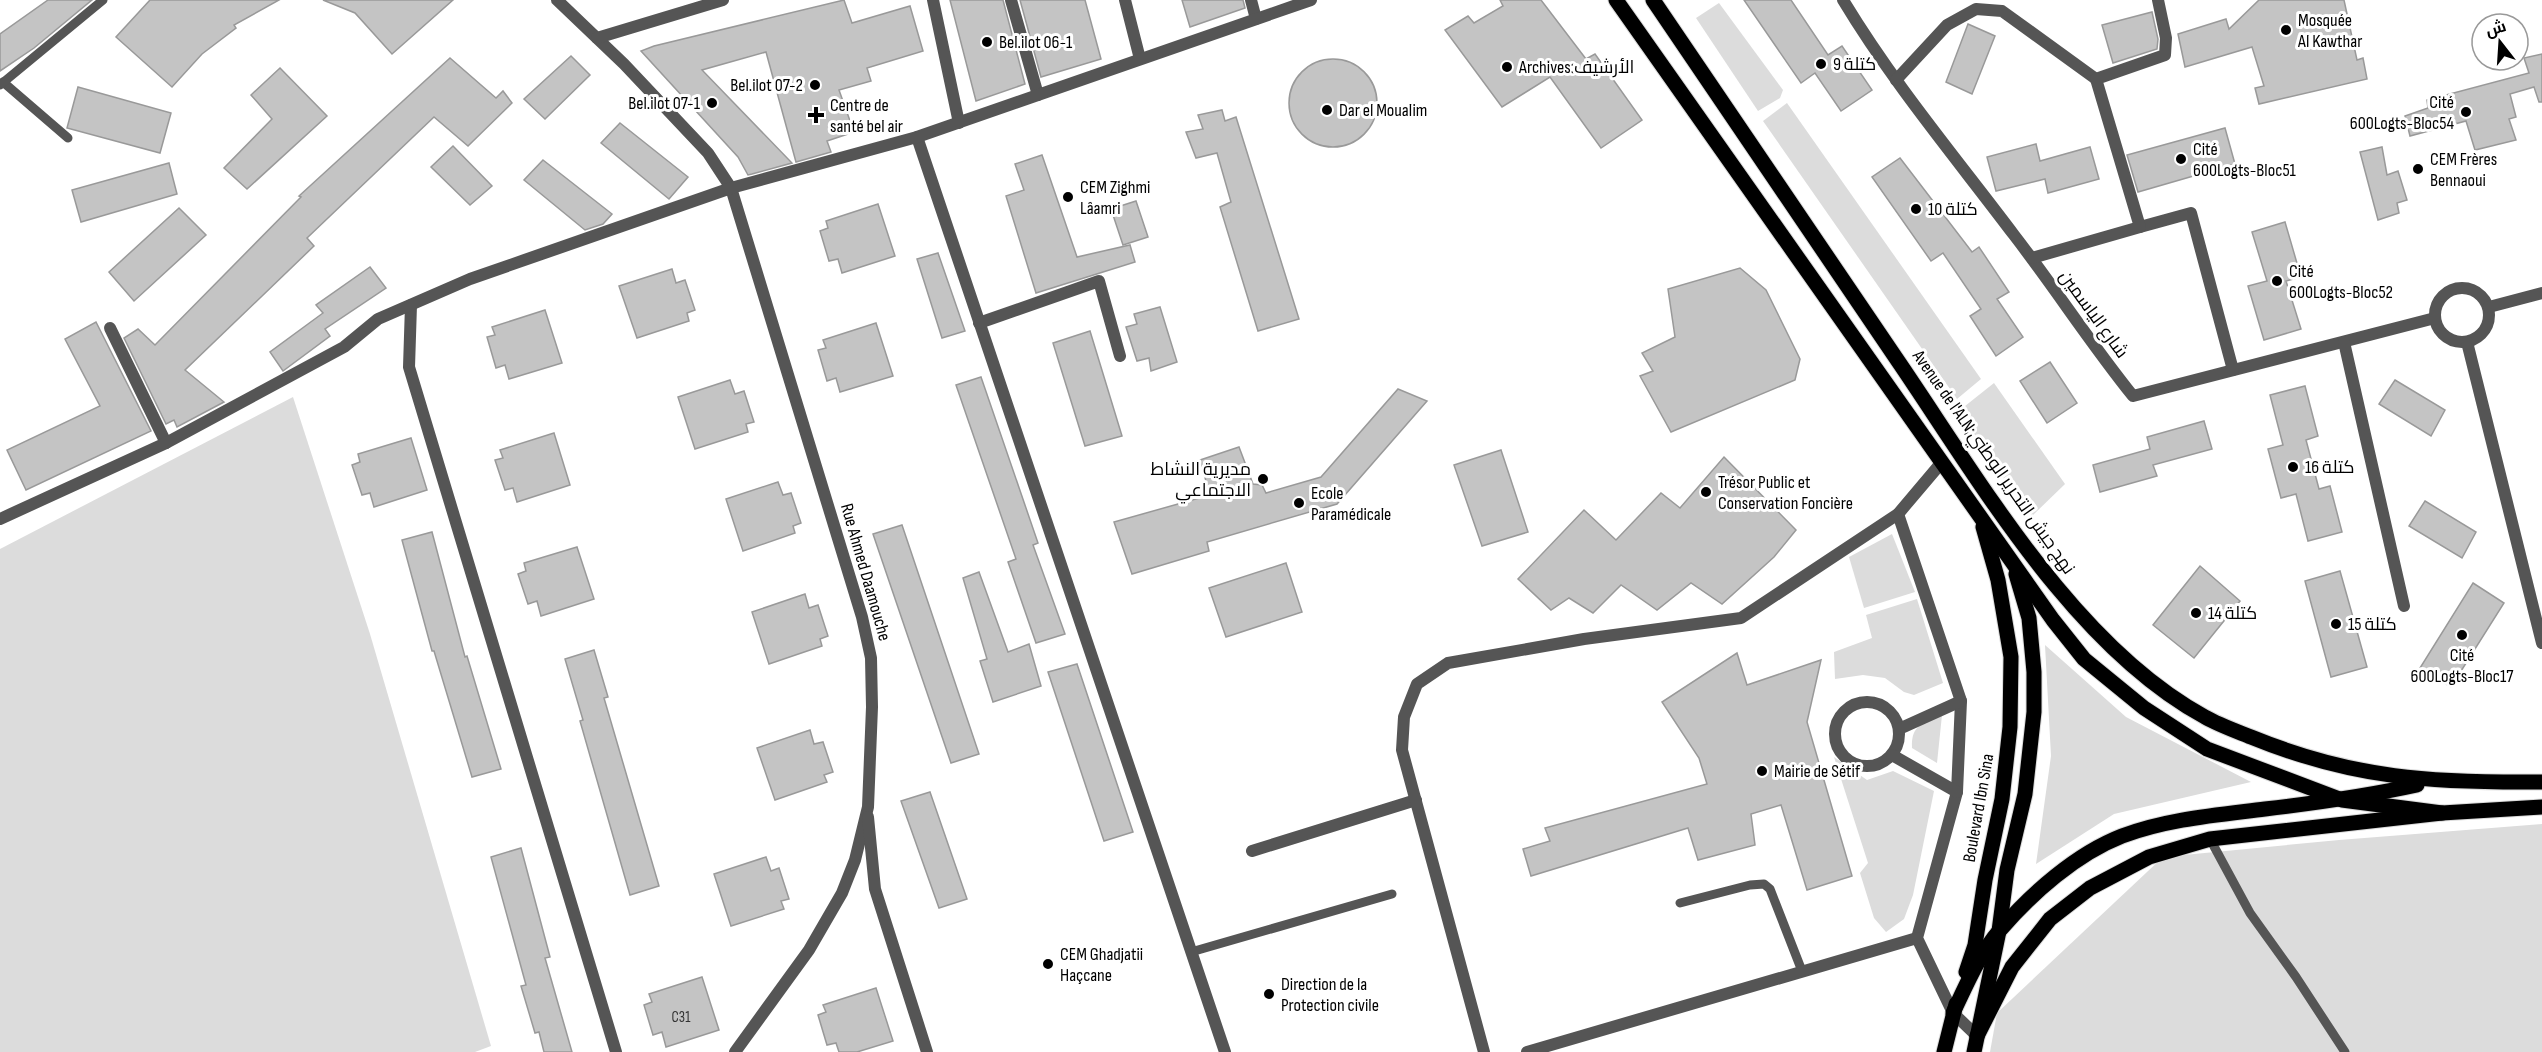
<svg xmlns="http://www.w3.org/2000/svg" width="2542" height="1052" font-family="'Sofia Sans Condensed',Cairo,sans-serif">
<rect width="100%" height="100%" fill="#fff"/>
<!-- green -->
<g fill="#dcdcdc">
<path d="M1719 3 1783 90 1780 98 1758 111 1696 18Z"/>
<path d="M1787 103 1981 379 1957 399 1763 121Z"/>
<path d="M1994 383 2065 484 2032 516 1955 414Z"/>
<path d="M293 397 370 634 491 1046 475 1052H0V549Z"/>
<path d="M1892 534 1915 592 1864 608 1849 557Z"/>
<path d="M1917 599 1943 683 1914 695 1904 692 1885 678 1863 675 1835 679 1834 652 1872 638 1866 615Z"/>
<path d="M2045 645 2126 717 2251 782 2114 814 2036 864 2051 756Z"/>
<path d="M1942 715 1937 763 1912 748C1911 724 1923 724 1942 715Z"/>
<path d="M1834 757 1867 780 1893 771 1934 791 1913 895 1904 919 1886 932 1874 918 1860 873 1868 863Z"/>
<path d="M2542 824V1052H1990L1997 1013 2163 857 2339 840Z"/>
</g>
<!-- building -->
<g fill="#c4c4c4" stroke="#999" stroke-width="1.5">
<path d="M48 0H92L34 48 0 71V34Z"/>
<path d="M150 0H279L234 25 236 28 202 54 172 87 116 37Z"/>
<path d="M323 0H453L392 54 355 13Z"/>
<path d="M844 0 852 23 910 6 923 51 867 68 871 81 839 90 854 132 827 141 831 152 796 162 766 52 702 70 792 163 752 174 748 175 738 157 641 51 654 46Z"/>
<path d="M950 0H1003L1025 84 976 101Z"/>
<path d="M1020 0H1085L1101 59 1041 77Z"/>
<path d="M1182 0H1243L1245 8 1190 27Z"/>
<path d="M1500 0H1541L1586 59 1595 54 1642 120 1601 148 1550 77 1502 107 1445 30 1468 16 1474 23 1503 6Z"/>
<path d="M1744 0H1791L1828 55 1842 46 1872 90 1841 111 1815 73 1801 83Z"/>
<path d="M2259 0H2344L2357 60 2363 58 2367 79 2259 104 2255 88 2264 86 2252 47 2185 67 2178 34 2226 19 2229 29Z"/>
<path d="M2152 12 2158 39 2157 49 2113 63 2102 25Z"/>
<path d="M1968 24 1995 36 1972 94 1946 82Z"/>
<path d="M2542 54V102H2539L2534 87 2510 94 2516 117 2509 119 2516 140 2475 150 2466 121 2410 136 2405 116 2428 108 2427 100 2529 73 2524 58Z"/>
<path d="M571 56 590 75 545 119 524 99Z"/>
<path d="M450 58 496 98 503 91 512 103 468 146 434 117 307 238 314 246 185 370 224 402 177 427 174 420 166 424 124 338 138 329 155 345 301 197 299 196Z"/>
<circle cx="1333" cy="103" r="44"/>
<path d="M280 68 327 116 247 189 224 168 272 119 251 95Z"/>
<path d="M78 87 171 113 160 153 67 128Z"/>
<path d="M1222 110 1225 121 1236 117 1299 319 1258 331 1220 207 1231 202 1217 153 1196 158 1186 132 1203 129 1198 115Z"/>
<path d="M620 123 688 177 669 199 601 143Z"/>
<path d="M2225 128 2235 164 2138 192 2127 155Z"/>
<path d="M2036 144 2040 161 2090 147 2099 179 2048 193 2045 179 1996 191 1987 157Z"/>
<path d="M453 146 492 186 470 205 431 167Z"/>
<path d="M2382 147 2387 175 2398 171 2407 200 2397 203 2399 213 2378 220 2360 152Z"/>
<path d="M1042 155 1077 257 1130 245 1135 262 1036 293 1006 196 1024 190 1015 164Z"/>
<path d="M1900 158 1972 252 1979 247 2009 292 1997 299 2023 337 1996 356 1970 316 1981 309 1943 253 1931 261 1872 177Z"/>
<path d="M543 160 612 214 603 224 585 230 524 180Z"/>
<path d="M169 163 177 194 81 222 72 190Z"/>
<path d="M1136 201 1148 237 1123 245 1111 209Z"/>
<path d="M878 204 895 256 842 273 838 259 829 261 820 231 828 228 826 221Z"/>
<path d="M179 208 206 235 134 301 109 272Z"/>
<path d="M2285 222 2301 277 2286 281 2301 329 2264 340 2248 286 2267 281 2252 232Z"/>
<path d="M938 253 965 331 942 338 917 259Z"/>
<path d="M370 267 386 288 325 329 330 336 283 371 270 352 323 313 316 305Z"/>
<path d="M1740 268 1766 290 1800 359 1795 380 1671 432 1640 376 1653 371 1642 353 1675 337 1668 289Z"/>
<path d="M672 269 676 283 685 280 695 310 687 313 689 321 637 338 619 286Z"/>
<path d="M1160 307 1177 362 1151 371 1149 358 1137 361 1126 327 1137 324 1134 314Z"/>
<path d="M545 310 562 363 509 379 505 365 496 368 487 337 495 335 492 327Z"/>
<path d="M96 322 151 431 26 490 7 450 100 406 65 339Z"/>
<path d="M876 323 893 376 840 392 836 378 827 381 818 350 826 348 823 340Z"/>
<path d="M1090 331 1122 436 1085 446 1053 343Z"/>
<path d="M2050 362 2077 403 2047 423 2020 381Z"/>
<path d="M981 377 1038 543 1033 545 1065 634 1036 643 1008 562 1016 559 956 385Z"/>
<path d="M730 380 735 394 744 391 754 422 746 424 748 432 695 449 678 397Z"/>
<path d="M2395 380 2445 410 2431 436 2379 404Z"/>
<path d="M2305 386 2318 436 2306 440 2319 489 2330 486 2342 532 2308 541 2296 494 2281 498 2268 449 2283 445 2270 395Z"/>
<path d="M1398 389 1427 401 1337 504 1207 542 1209 551 1132 574 1114 522 1210 495 1200 460 1239 447 1253 484 1262 485 1266 493 1321 477Z"/>
<path d="M2204 421 2212 449 2153 465 2157 476 2100 492 2093 465 2150 449 2147 437Z"/>
<path d="M554 433 570 485 517 502 513 488 505 490 495 460 503 458 500 450Z"/>
<path d="M411 438 427 490 374 507 370 493 362 495 352 465 360 462 358 454Z"/>
<path d="M1501 450 1528 532 1482 546 1454 465Z"/>
<path d="M1724 457 1796 530 1774 557 1722 604 1691 583 1657 610 1621 585 1593 613 1569 598 1551 610 1518 579 1584 510 1616 540 1661 493 1680 508Z"/>
<path d="M778 482 783 495 791 493 801 523 793 526 795 533 743 551 726 499Z"/>
<path d="M2425 501 2476 532 2462 558 2409 526Z"/>
<path d="M902 525 979 754 951 763 873 534Z"/>
<path d="M432 532 465 657 467 656 501 769 472 777 434 651H432L402 540Z"/>
<path d="M577 547 594 599 541 616 537 601 528 604 518 574 526 571 524 563Z"/>
<path d="M1286 563 1302 612 1226 637 1209 588Z"/>
<path d="M2200 566 2240 601 2194 658 2153 625Z"/>
<path d="M2340 571 2367 667 2331 677 2305 581Z"/>
<path d="M979 572 1008 652 1029 644 1041 686 993 702 980 661 987 659 963 578Z"/>
<path d="M2473 583 2504 603 2451 687 2420 668Z"/>
<path d="M805 594 809 608 818 605 828 636 820 639 822 646 769 664 752 612Z"/>
<path d="M594 650 608 697 604 698 659 886 630 895 580 721 583 720 565 659Z"/>
<path d="M1737 653 1747 685 1821 660 1807 722 1852 876 1807 890 1781 805 1751 814 1755 845 1698 860 1688 828 1531 876 1523 849 1550 841 1545 828 1707 784 1699 758 1662 702Z"/>
<path d="M1077 664 1133 832 1104 841 1048 672Z"/>
<path d="M810 730 814 744 823 742 833 772 824 775 827 782 775 800 757 748Z"/>
<path d="M930 792 967 899 939 908 901 801Z"/>
<path d="M521 848 550 957 545 958 572 1052H544L539 1032 535 1033 521 986 526 985 491 857Z"/>
<path d="M766 857 771 871 779 868 789 899 781 901 784 909 731 926 714 874Z"/>
<path d="M702 977 719 1030 666 1047 662 1032 653 1035 644 1005 652 1002 649 994Z"/>
<path d="M876 988 893 1041 857 1052H839L836 1043 827 1045 818 1015 826 1012 823 1005Z"/>
</g>
<g fill="none" stroke-linecap="round" stroke-linejoin="round">
<!-- primary casing -->
<g stroke="#dbdbdb" stroke-width="17">
<g id="primary">
<path d="M1616 0 2053 620 2084 659 2144 708 2207 749 2342 800 2442 813"/>
<path d="M1653 0C1735 120 1817 240 1898 361 1980 481 2074 646 2205 717 2219 725 2236 731 2251 737 2354 779 2433 783 2542 782"/>
<path d="M1966 972 1975 945 1985 880 2002 799 2010 727 2011 657 1998 580 1983 527"/>
<path d="M1953 1013C1966 985 1980 953 2000 930 2032 893 2076 854 2122 836 2167 819 2217 815 2265 809 2316 803 2367 796 2417 785"/>
<path d="M1977 1036 2012 967 2050 919 2090 888 2149 857 2210 839 2442 813 2542 807"/>
<path d="M1944 1052 1956 1004"/>
<path d="M1974 1052 1999 931 2007 870 2025 794 2034 712V672L2029 618 2016 574"/>
</g>
</g>
<!-- service -->
<g stroke="#555" stroke-width="9">
<path d="M3 82 68 138"/>
<path d="M0 85 103 0"/>
<path d="M2210 839 2250 913 2296 977 2345 1052"/>
<path d="M1680 903 1750 885 1764 884 1770 889 1802 971"/>
<path d="M1191 952 1392 894"/>
</g>
<!-- minor -->
<g stroke="#555" stroke-width="12">
<path d="M557 0 624 64 708 153 731 188 862 617 871 658 872 707 868 807 855 860 842 893 809 950 735 1052"/>
<path d="M933 0 959 123"/>
<path d="M1011 0 1038 95"/>
<path d="M1125 0 1140 59"/>
<path d="M1251 0 1256 19"/>
<path d="M1843 0C1893 83 1956 158 2014 235 2055 288 2091 344 2133 396L2435 318"/>
<path d="M597 38 723 0"/>
<path d="M1896 80 1947 25 1976 9 2002 11 2096 79"/>
<path d="M917 137 1225 1052"/>
<path d="M2140 227 2191 213 2233 370"/>
<path d="M2032 258 2140 227 2096 79 2165 55 2166 38 2158 0"/>
<circle cx="2462" cy="315" r="27"/>
<path d="M411 305 409 367 616 1052"/>
<path d="M2489 307 2542 293"/>
<path d="M979 323 1099 281 1120 356"/>
<path d="M110 328 166 443"/>
<path d="M2344 342 2404 606"/>
<path d="M2467 342 2542 643"/>
<path d="M1898 514 1961 701 1957 792 1917 938 1953 1013 1977 1036"/>
<circle cx="1867" cy="734" r="32"/>
<path d="M1899 729 1961 701"/>
<path d="M1892 755 1957 792"/>
<path d="M868 817 875 889 927 1052"/>
<path d="M1252 851 1416 800"/>
<path d="M1484 1052 1402 750 1404 717 1417 684 1448 663 1584 639 1741 618 1898 514 1942 462"/>
<path d="M1527 1052 1917 938"/>
</g>
<!-- tertiary -->
<path stroke="#555" stroke-width="12" d="M0 519 166 443 344 347 378 319 470 279 731 188 917 137 1311 0"/>
<!-- primary -->
<use href="#primary" stroke="#000" stroke-width="15"/>
</g>
<!-- markers -->
<g fill="#000" stroke="#fff" stroke-width="2">
<circle cx="2286" cy="30" r="6"/>
<circle cx="987" cy="42" r="6"/>
<circle cx="1821" cy="64" r="6"/>
<circle cx="1507" cy="67" r="6"/>
<circle cx="815" cy="85" r="6"/>
<circle cx="712" cy="103" r="6"/>
<circle cx="1327" cy="110" r="6"/>
<circle cx="2466" cy="112" r="6"/>
<path d="M813 106h6v6h6v6h-6v6h-6v-6h-6v-6h6z"/>
<circle cx="2181" cy="159" r="6"/>
<circle cx="2418" cy="169" r="6"/>
<circle cx="1068" cy="197" r="6"/>
<circle cx="1916" cy="209" r="6"/>
<circle cx="2277" cy="281" r="6"/>
<circle cx="2293" cy="467" r="6"/>
<circle cx="1263" cy="479" r="6"/>
<circle cx="1706" cy="492" r="6"/>
<circle cx="1299" cy="503" r="6"/>
<circle cx="2196" cy="613" r="6"/>
<circle cx="2336" cy="624" r="6"/>
<circle cx="2462" cy="635" r="6"/>
<circle cx="1762" cy="771" r="6"/>
<circle cx="1048" cy="964" r="6"/>
<circle cx="1269" cy="994" r="6"/>
</g>
<g text-anchor="middle" stroke-width="6" stroke-linejoin="round" paint-order="stroke">
<!-- number labels -->
<g font-size="15" fill="#313131">
<text x="681" y="1022">C31</text>
</g>
<!-- poi labels -->
<g font-size="18" fill="#000" stroke="#fff" text-anchor="start">
<text x="2298" y="26">Mosquée<tspan x="2298" dy="21">Al Kawthar</tspan></text>
<text x="999" y="48">Bel.ilot 06-1</text>
<text x="1833" y="70">كتلة 9</text>
<text x="1519" y="73">Archives:الأرشيف</text>
<text x="803" y="91" text-anchor="end">Bel.ilot 07-2</text>
<text x="2454" y="108" text-anchor="end">Cité<tspan x="2454" dy="21">600Logts-Bloc54</tspan></text>
<text x="700" y="109" text-anchor="end">Bel.ilot 07-1</text>
<text x="830" y="111">Centre de<tspan x="830" dy="21">santé bel air</tspan></text>
<text x="1339" y="116">Dar el Moualim</text>
<text x="2193" y="155">Cité<tspan x="2193" dy="21">600Logts-Bloc51</tspan></text>
<text x="2430" y="165">CEM Frères<tspan x="2430" dy="21">Bennaoui</tspan></text>
<text x="1080" y="193">CEM Zighmi<tspan x="1080" dy="21">Lâamri</tspan></text>
<text x="1928" y="215">كتلة 10</text>
<text x="2289" y="277">Cité<tspan x="2289" dy="21">600Logts-Bloc52</tspan></text>
<text x="2305" y="473">كتلة 16</text>
<text x="1251" y="475" text-anchor="end">مديرية النشاط<tspan x="1251" dy="21">الاجتماعي</tspan></text>
<text x="1718" y="488">Trésor Public et<tspan x="1718" dy="21">Conservation Foncière</tspan></text>
<text x="1311" y="499">Ecole<tspan x="1311" dy="21">Paramédicale</tspan></text>
<text x="2208" y="619">كتلة 14</text>
<text x="2348" y="630">كتلة 15</text>
<text x="2462" y="661" text-anchor="middle">Cité<tspan x="2462" dy="21">600Logts-Bloc17</tspan></text>
<text x="1774" y="777">Mairie de Sétif</text>
<text x="1060" y="960">CEM Ghadjatii<tspan x="1060" dy="21">Haçcane</tspan></text>
<text x="1281" y="990">Direction de la<tspan x="1281" dy="21">Protection civile</tspan></text>
</g>
<!-- street labels -->
<g font-size="18" fill="#000" stroke="#fff">
<text transform="translate(2094 314) rotate(54)" y="6">شارع الياسمين</text>
<text transform="translate(1994 462) rotate(55)" y="6">Avenue de l'ALN;نهج جيش التحرير الوطني</text>
<text transform="translate(866 572) rotate(74)" y="6">Rue Ahmed Daamouche</text>
<text transform="translate(1978 808) rotate(-80)" y="6">Boulevard Ibn Sina</text>
</g>
</g>
<!-- north arrow -->
<g transform="translate(2500 42) rotate(343)"><circle r="28" fill="#ffffff" stroke="#999999" stroke-width="1.5"/>
<path d="M0-4.5L10 22L0 15L-10 22Z" fill="#000000"/>
<text y="-9" font-size="16" font-weight="bold" text-anchor="middle" fill="#000000">ش</text>
</g>
</svg>
